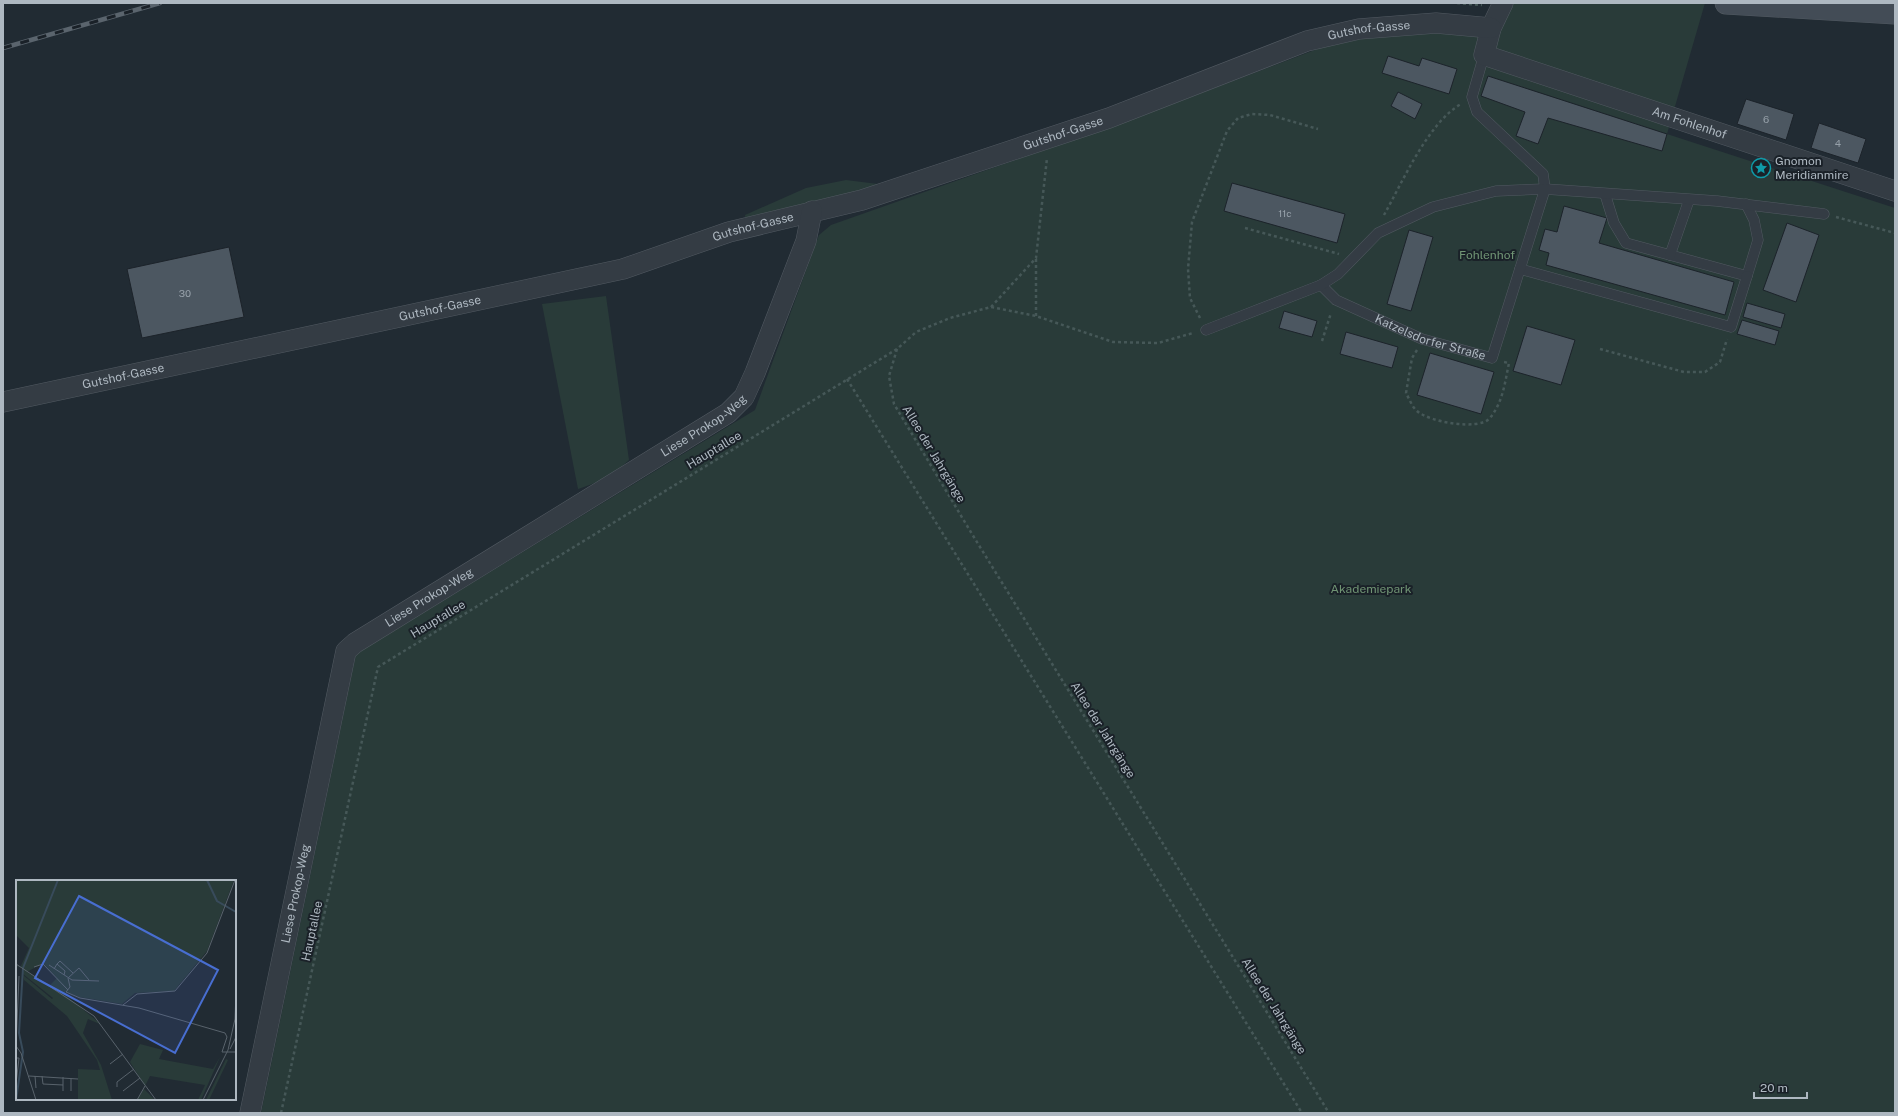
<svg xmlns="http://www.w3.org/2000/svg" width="1898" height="1116" font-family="'Public Sans',sans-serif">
<rect width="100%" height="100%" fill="#212b33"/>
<!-- green -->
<g fill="#293b39">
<path d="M1503 3H1705L1667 134 1895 208V1113H261L356 654 755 410 819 235 831 225 1151 112 1320 48 1436 23 1491 28Z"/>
<path d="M846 180 878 184 881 186 746 221 745 215 806 188Z"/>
<path d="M606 296 629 460C614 474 598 483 578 489L542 304Z"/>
</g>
<!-- building -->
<g fill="#4c5761" stroke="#1c232a">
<path d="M1388 56 1419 66 1422 58 1457 69 1449 94 1382 73Z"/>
<path d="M1488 76 1667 134 1662 151 1548 118 1538 144 1516 136 1525 112 1481 96Z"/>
<path d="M1398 92 1422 104 1415 119 1391 106Z"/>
<path d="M1746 99 1794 114 1786 140 1737 124Z"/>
<path d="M1819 123 1866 139 1858 163 1811 148Z"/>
<path d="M1232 183 1345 214 1337 243 1224 211Z"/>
<path d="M1564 206 1607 218 1599 243 1734 282 1725 315 1546 265 1549 253 1539 250 1545 229 1557 232Z"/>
<path d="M1787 223 1819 235 1796 302 1763 290Z"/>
<path d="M1409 230 1433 237 1411 311 1387 304Z"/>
<path d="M229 247 244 317 142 338 127 269Z"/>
<path d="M1747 303 1785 314 1781 328 1743 317Z"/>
<path d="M1284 311 1317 321 1312 337 1279 328Z"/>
<path d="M1742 320 1779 331 1775 345 1737 334Z"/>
<path d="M1527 326 1575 340 1561 385 1513 371Z"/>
<path d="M1346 332 1398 347 1392 368 1340 354Z"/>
<path d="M1430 353 1494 372 1481 414 1417 395Z"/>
</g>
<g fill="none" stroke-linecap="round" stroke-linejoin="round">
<!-- lane casing -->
<g stroke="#525a62" stroke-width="11">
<g id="lane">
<path d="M1605 194 1614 223 1626 243 1747 276 1758 240 1754 220 1746 204"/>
<path d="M1670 255 1689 200"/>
<path d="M1520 269 1731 327 1747 276"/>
<path id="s1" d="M1321 285 1336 300 1422 339 1492 358 1545 189 1543 174 1477 112 1472 97 1484 55"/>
<path d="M1206 330 1321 285 1338 274 1378 233 1433 207 1496 191 1545 189 1717 201 1824 214"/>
</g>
</g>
<!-- street casing -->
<g stroke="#525a62" stroke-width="21">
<g id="street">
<path id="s2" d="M1503 3 1491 28 1484 55 1895 191"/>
<path id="s3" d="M3 402 623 269 729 232 862 200 1109 118 1307 41 1359 29 1436 23 1491 28"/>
<path id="s4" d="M250 1113 346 651 355 643 728 413 744 397 755 373 806 241 812 211"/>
</g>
</g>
<!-- secondary casing -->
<g stroke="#525a62" stroke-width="23">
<path id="secondary" d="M1726 3 1895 13"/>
</g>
<!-- path -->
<g stroke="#465858" stroke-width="2.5" stroke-dasharray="3 3" stroke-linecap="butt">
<path d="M1457 3 1482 5"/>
<path d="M1384 215C1403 181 1428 123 1461 104"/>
<path d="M1836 217 1895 233"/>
<path d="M1245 228 1339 254"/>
<path d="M991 307 1036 258 1047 158"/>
<path d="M1036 316V259"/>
<path d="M1200 318 1190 298 1188 269 1192 222 1227 131 1238 118 1252 114 1270 115 1318 129"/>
<path d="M1322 341 1331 313"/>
<path d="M897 349 889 376 894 404 972 534 1329 1113"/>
<path d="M1600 349 1684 372H1705L1720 362 1727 339"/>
<path d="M1417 350 1412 358 1406 393C1409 398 1412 407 1417 411 1429 422 1479 431 1490 418 1503 402 1505 382 1509 363L1504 362"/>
<path d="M847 379 1302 1113"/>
<path d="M281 1113 378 667 897 349 916 332 950 318 991 307 1036 316 1113 342 1158 343 1193 333"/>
</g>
<!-- lane -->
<use href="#lane" stroke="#343c44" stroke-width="10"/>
<!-- street -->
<use href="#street" stroke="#343c44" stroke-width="20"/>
<!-- secondary -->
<use href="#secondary" stroke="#434c56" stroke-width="22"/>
<!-- rail casing -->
<g stroke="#5a646d" stroke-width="4.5">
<path id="rail" d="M3 48 160 3"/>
</g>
<!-- rail -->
<use href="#rail" stroke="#1a2128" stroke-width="3" stroke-dasharray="9" stroke-linecap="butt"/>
</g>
<!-- icons -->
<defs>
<g id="sight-ring" transform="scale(1)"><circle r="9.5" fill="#1a2128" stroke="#0f9aa8" stroke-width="1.5"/><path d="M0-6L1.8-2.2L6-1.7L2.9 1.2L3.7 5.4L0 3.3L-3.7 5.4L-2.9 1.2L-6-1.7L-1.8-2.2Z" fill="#0f9aa8"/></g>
</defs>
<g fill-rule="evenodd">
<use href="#sight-ring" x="1761" y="168"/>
</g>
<g text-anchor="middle" stroke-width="4" stroke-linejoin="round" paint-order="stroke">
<!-- number labels -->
<g font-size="10" fill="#96a0a9">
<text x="1766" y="123">6</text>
<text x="1838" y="147">4</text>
<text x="1285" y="217">11c</text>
<text x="185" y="297">30</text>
</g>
<!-- street labels -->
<g font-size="12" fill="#aeb8c1" stroke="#1a2128">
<text dy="4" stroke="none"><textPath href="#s3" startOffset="1419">Gutshof-Gasse</textPath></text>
<text dy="4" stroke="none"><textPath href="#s2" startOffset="272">Am Fohlenhof</textPath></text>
<text dy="4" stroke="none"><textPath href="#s3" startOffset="1095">Gutshof-Gasse</textPath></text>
<text dy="4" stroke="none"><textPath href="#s3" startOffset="771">Gutshof-Gasse</textPath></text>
<text dy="4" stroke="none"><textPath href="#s3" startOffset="447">Gutshof-Gasse</textPath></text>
<text dy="4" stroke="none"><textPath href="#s1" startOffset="123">Katzelsdorfer Straße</textPath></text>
<text dy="4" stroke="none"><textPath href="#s3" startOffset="123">Gutshof-Gasse</textPath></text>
<text dy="4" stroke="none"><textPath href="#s4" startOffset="895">Liese Prokop-Weg</textPath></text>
<text transform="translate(714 450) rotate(-31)" y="4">Hauptallee</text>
<text transform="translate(934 454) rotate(59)" y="4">Allee der Jahrgänge</text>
<text dy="4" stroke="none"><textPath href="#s4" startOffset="571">Liese Prokop-Weg</textPath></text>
<text transform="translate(438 619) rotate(-31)" y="4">Hauptallee</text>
<text transform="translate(1103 730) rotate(58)" y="4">Allee der Jahrgänge</text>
<text dy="4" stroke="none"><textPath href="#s4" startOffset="224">Liese Prokop-Weg</textPath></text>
<text transform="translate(312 931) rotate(-78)" y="4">Hauptallee</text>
<text transform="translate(1274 1006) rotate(58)" y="4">Allee der Jahrgänge</text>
</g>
<!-- poi labels -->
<g font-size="12" fill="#aeb8c1" stroke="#1a2128" text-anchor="start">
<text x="1775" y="165">Gnomon<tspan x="1775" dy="14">Meridianmire</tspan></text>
</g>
<!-- park labels -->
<g font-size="12" fill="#709474" stroke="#1a2128">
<text x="1487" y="259">Fohlenhof</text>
<text x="1371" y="593">Akademiepark</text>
</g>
</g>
<!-- overview -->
<g transform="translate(16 880)">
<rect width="220" height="220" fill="#212b33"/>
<path d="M0 0H218L191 71 158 111 119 113 106 124 63 117 50 112 48 114 86 145 72 139 67 153 85 185 96 220 62 219V189L84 190 81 180 51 136 8 100 7 95 36 119 37 118 7 94 8 89 0 86V84L4 88 13 68 0 55ZM27 83 41 98 33 106 11 92ZM124 164 147 170 143 179 197 189 204 177 185 220H182L189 205 134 196 129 206 114 182ZM210 179 212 180 193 220H190ZM128 209 139 220H121Z" fill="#293b39" fill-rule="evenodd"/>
<path fill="none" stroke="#384b5b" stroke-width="2" d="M191 0 201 21 220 32M0 220 7 172 3 153 7 88 42 0"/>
<path fill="none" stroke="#59636c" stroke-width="1" d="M0 84 78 136 140 220M41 84 44 81 57 93M33 85 56 100 83 101M18 87 27 84 52 110M38 89 41 84 49 91 48 95M52 98 63 88 73 100M50 112 64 118 123 128 209 153 211 157 206 172H220M50 112 54 107 52 98M107 125 121 114 159 111 191 73 219 0M0 166 3 96M0 166 5 173 20 220M214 169 220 157M0 178H3L0 204M94 184 107 174M13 196 62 199M19 196 20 208M26 196 27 204 47 205M47 197V211M101 207V202L118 189M55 211V198M107 211 124 198M11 220H29M121 220 129 206M187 220 212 170 219 139 220 112"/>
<path fill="#486ed1" fill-opacity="0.15" stroke="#486ed1" stroke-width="2" d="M63 16 202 90 159 173 19 98Z"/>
<rect width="220" height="220" fill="none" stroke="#aeb8c1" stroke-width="2"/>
</g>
<!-- border -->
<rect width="1898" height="1116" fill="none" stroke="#aeb8c1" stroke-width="8"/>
<!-- scale -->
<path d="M1754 1092v6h53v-6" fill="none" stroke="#aeb8c1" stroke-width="2"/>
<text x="1760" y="1092" font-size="12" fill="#aeb8c1" stroke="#1a2128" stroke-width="3" paint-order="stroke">20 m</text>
</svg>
